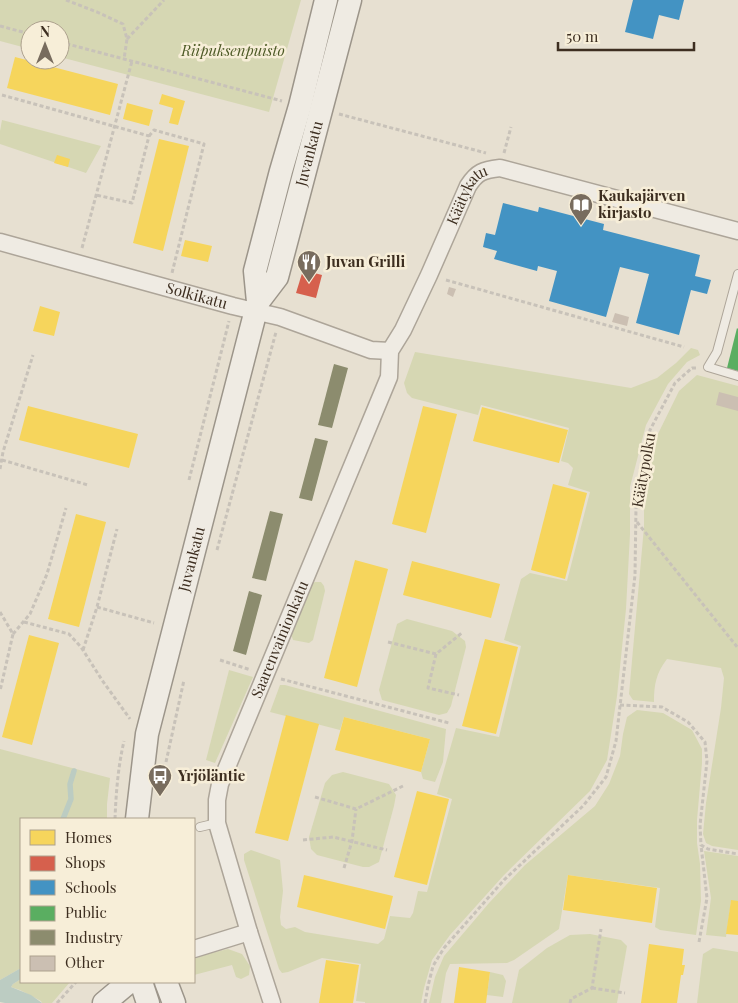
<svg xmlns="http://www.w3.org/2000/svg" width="738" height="1003" font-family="'Playfair Display',serif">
<rect width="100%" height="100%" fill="#e7e0d1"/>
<!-- green -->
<g fill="#d6d7b3">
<path d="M0 0H301L269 112 60 57V30H30V49L0 41Z"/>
<path d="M2 120 101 146 86 173 0 144V131Z"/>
<path d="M691 348 698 350 700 355 687 362 668 384 646 425 630 487V534L626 609 617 696 607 760 590 791 504 875 450 935 432 960 424 988 421 1003H365V1002L356 1001 361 964 322 958 288 972 282 973 279 969 244 860V854L251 850 280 860 283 891 280 917 281 925 286 929 295 927 305 932 378 944 384 939 390 916 410 918 413 913 418 891 427 892 452 799 437 794 456 728 499 737 521 646 504 640 521 579 530 573 567 581 590 492 568 485 573 468 568 463 561 461 569 428 481 405 478 415 412 398 407 393 404 383 415 352 631 388 657 378 676 363Z"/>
<path d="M697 375 738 386V850L712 846 706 843 703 834 706 803 721 708 724 678 721 668 667 659C656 673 654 685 654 702L633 700 629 694 644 527V492L655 440 679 391Z"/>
<path d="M315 582H321L324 586 325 591 313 640 309 643 293 640 291 634 311 584Z"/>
<path d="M407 619 452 631 465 641 466 647 451 706 447 713 439 715 382 700 379 690 397 624Z"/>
<path d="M229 670 253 677 215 763 206 760Z"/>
<path d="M280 685H285L446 729 443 762 435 782 423 779 421 772 430 739 344 717 340 730 270 712Z"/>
<path d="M637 710 663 713 692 730 702 749V763L697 820V843L700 864 701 901 696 935 660 930 655 927 660 888 568 875 559 929 514 960 507 963 450 964 446 973 441 1003H429L435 977 444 956 489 903 525 865 595 806 609 784 620 756 623 734 627 717Z"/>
<path d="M0 749 110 778 107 804V819H21V968L0 980Z"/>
<path d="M343 772 389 784 396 795 394 806 379 862 369 867H363L317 855 311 849 309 837 325 783 332 775Z"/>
<path d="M704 851 738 856V901H731L726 937 706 935 711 898Z"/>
<path d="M590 934 621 940 627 946 617 1003H512L519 970 547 948 570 935Z"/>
<path d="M713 948 738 952V1003H697L703 954Z"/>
<path d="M228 949 242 954 250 966 249 975 241 979 236 977 232 965 194 975V959L207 954Z"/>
<path d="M490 972 503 975 506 981 503 997 487 995Z"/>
<path d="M21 979V982H70L52 1003H42L41 1001 20 990 11 987 13 984Z"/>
</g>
<!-- water -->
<path fill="#bcccc2" d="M21 968V979L13 984 11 987 31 995 42 1003H5L0 1002V980Z"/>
<!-- homes -->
<g fill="#f6d55c">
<path d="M15 57 118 84 110 115 7 88Z"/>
<path d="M162 94 185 101 178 125 169 123 173 108 159 104Z"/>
<path d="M127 103 153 110 149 126 123 119Z"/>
<path d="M159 139 189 146 163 251 133 243Z"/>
<path d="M57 155 70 159 68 167 54 163Z"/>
<path d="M185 240 212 246 208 262 181 256Z"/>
<path d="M40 306 60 312 54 336 33 331Z"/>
<path d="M28 406 138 434 129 468 19 440Z"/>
<path d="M423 406 457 414 426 533 392 524Z"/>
<path d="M482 407 568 430 559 463 473 441Z"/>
<path d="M553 484 587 493 565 579 531 570Z"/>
<path d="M76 514 106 522 79 627 48 619Z"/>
<path d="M355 560 388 569 357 687 324 678Z"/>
<path d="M412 561 500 584 491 618 403 595Z"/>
<path d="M29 635 59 643 32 745 2 737Z"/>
<path d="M485 639 518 647 496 734 462 726Z"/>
<path d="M286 715 319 724 288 841 255 833Z"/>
<path d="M344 717 430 739 421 772 335 750Z"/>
<path d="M417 791 449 799 427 885 394 877Z"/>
<path d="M304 875 393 896 385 929 297 907Z"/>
<path d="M568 875 657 888 652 923 563 910Z"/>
<path d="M731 900 738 901V935L726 934Z"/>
<path d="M649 944 684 949 682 965H685L683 975H681L677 1003H641Z"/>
<path d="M326 960 359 965 353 1003H319Z"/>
<path d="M459 967 490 972 486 1003H454Z"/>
</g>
<!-- shops -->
<path fill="#d6604d" d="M303 270 322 275 316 298 296 293Z"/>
<!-- schools -->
<g fill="#4393c3">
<path d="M633 0H684L679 20 659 15 653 39 625 32Z"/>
<path d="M503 203 538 212 539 207 604 224 603 230 700 255 695 276 711 280 707 294 691 290 679 335 636 323 649 274 620 267 606 317 549 301 557 271 538 266 537 271 494 259 497 251 483 247 486 233 495 235Z"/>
</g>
<!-- public -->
<path fill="#5aae61" d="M737 328 738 329V371L727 368Z"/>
<!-- industry -->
<g fill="#8c8c6e">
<path d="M334 364 348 368 332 428 318 425Z"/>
<path d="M315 438 328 441 312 501 299 498Z"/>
<path d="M270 511 283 514 266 581 252 578Z"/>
<path d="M249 591 262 595 246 655 233 651Z"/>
</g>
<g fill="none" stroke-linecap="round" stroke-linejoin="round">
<!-- stream -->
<path stroke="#bcccc2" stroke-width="5.5" d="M63 819 71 799 70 784 74 771"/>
</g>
<!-- building -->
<g fill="#cbbfb2">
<path d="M449 287 456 289 453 297 447 294Z"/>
<path d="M615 313 629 317 627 326 612 322Z"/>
<path d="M719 392 738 397V411L716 405Z"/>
</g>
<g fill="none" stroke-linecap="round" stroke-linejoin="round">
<!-- lane casing -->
<g stroke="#ada599" stroke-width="10">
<g id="lane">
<path d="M738 274 717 352 708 367 738 376"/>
<path d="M200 827 217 823"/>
</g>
</g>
<!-- street casing -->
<g stroke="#ada599" stroke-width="19">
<g id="street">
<path id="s1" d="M0 242 233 306 280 317 371 350 390 351"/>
<path d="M194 949 249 932"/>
<path id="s2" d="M272 1003 249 932 217 823V800L220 784 389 377 390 351 403 330 429 275 468 186C477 172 483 170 500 168L738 231"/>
</g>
</g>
<!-- secondary casing -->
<g stroke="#9c958a" stroke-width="25">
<g id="secondary">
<path id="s3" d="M258 302 277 277 350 0"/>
<path id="s4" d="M137 819 147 734 258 302 255 271 281 171 300 106 326 0"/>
<path d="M141 982 148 1003"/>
<path d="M166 982 174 1003"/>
<path d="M104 1003 129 982"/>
</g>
</g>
<!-- path -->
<g stroke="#c8c2b9" stroke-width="3" stroke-dasharray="4 2.5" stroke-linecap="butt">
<path d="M66 0 97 12 123 24 127 39 124 59"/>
<path d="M0 26 30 34"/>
<path d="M127 39 164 0"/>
<path d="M60 42 282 101"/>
<path d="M2 95 149 136 132 203 96 195"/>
<path d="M339 114 486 153"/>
<path d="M149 136 154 130 204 144 172 273"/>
<path d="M504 153 511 127"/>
<path d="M82 248 132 61"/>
<path d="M446 280 684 347"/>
<path d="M2 460 88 485"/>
<path d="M0 469 3 452 33 355"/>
<path d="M189 480 229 321"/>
<path d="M637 522 738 648"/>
<path d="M217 550 276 332"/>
<path d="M97 607 154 623"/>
<path d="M0 612 13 634 0 691"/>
<path d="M24 622 69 634 81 647 102 680 130 719"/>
<path d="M13 634 30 614 47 574 66 508"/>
<path d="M388 642 436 654 463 632"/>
<path d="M83 650 97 607 117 529"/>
<path d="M436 654 428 688 459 695"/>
<path d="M220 660 251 670"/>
<path d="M281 679 449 723"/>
<path d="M620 705 662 707 688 722 705 742 707 761 700 825 701 845 708 849 738 854"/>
<path d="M166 762 184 680"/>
<path d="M315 797 356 809 405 785"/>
<path d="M115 819C116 793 118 767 124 741"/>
<path d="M303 840 333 837 387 850"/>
<path d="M344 868 352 841 356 809"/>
<path d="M699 942 707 898 701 845"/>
<path d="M592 988 625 993"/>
<path d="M57 1003 76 982"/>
<path d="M425 1003 428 986 433 966 444 948 504 880 583 806 606 777 616 741 635 575 636 507 650 430 675 383 692 368H697"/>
<path d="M570 1003 571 999 592 988 601 929"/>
</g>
<!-- lane -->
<use href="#lane" stroke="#efebe3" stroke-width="8"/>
<!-- street -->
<use href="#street" stroke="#efebe3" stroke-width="16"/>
<!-- secondary -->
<use href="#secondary" stroke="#efebe3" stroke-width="22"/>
</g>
<!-- icons -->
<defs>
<g id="library-pin" transform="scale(1.25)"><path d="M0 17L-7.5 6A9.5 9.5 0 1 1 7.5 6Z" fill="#786c5e" stroke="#f7eed8"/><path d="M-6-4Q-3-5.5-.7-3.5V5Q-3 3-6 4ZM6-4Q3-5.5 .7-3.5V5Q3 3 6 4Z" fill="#fff"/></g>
<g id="restaurant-pin" transform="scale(1.25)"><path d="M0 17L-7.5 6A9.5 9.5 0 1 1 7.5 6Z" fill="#786c5e" stroke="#f7eed8"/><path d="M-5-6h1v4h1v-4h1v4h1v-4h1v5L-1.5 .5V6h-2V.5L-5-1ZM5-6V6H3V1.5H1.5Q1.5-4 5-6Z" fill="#fff"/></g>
<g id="bus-pin" transform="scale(1.25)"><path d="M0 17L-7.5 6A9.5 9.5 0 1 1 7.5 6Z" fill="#786c5e" stroke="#f7eed8"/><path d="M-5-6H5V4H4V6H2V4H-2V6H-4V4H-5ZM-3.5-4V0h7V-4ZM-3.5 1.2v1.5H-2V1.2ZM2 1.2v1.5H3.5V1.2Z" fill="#fff"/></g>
</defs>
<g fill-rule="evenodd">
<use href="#library-pin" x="581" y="205"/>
<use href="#restaurant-pin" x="309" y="262"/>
<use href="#bus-pin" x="160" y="776"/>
</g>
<g text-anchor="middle" stroke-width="5" stroke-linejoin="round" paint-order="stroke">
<!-- park labels -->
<g font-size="15" font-style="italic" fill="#4d5a26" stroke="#f7eed8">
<text x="233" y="56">Riipuksenpuisto</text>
</g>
<!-- street labels -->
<g font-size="15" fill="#3d2e20" stroke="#f7eed8">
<text dy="5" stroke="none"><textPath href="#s3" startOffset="159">Juvankatu</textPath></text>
<text dy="5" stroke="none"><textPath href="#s2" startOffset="869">Käätykatu</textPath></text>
<text dy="5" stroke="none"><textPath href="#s1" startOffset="204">Solkikatu</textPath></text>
<text transform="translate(644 470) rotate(-80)" y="5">Käätypolku</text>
<text dy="5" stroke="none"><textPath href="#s4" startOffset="266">Juvankatu</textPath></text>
<text dy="5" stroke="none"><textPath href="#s2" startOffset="384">Saarenvainionkatu</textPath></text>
</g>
<!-- poi labels -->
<g font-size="15" font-weight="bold" fill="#3d2e20" stroke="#f7eed8" text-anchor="start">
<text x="598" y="201">Kaukajärven<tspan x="598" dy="17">kirjasto</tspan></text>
<text x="326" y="267">Juvan Grilli</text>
<text x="178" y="781">Yrjöläntie</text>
</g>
</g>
<!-- legend -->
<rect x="20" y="818" width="175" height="165" fill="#f7eed8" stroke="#ada18e"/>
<rect x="30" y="830" width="25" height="15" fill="#f6d55c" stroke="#ada18e"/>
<text x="65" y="843" font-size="15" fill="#3d2e20">Homes</text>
<rect x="30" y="856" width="25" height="15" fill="#d6604d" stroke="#ada18e"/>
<text x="65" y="868" font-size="15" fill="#3d2e20">Shops</text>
<rect x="30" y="880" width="25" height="15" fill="#4393c3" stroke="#ada18e"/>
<text x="65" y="893" font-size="15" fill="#3d2e20">Schools</text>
<rect x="30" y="906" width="25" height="15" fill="#5aae61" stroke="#ada18e"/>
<text x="65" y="918" font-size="15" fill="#3d2e20">Public</text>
<rect x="30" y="930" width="25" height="15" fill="#8c8c6e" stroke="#ada18e"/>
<text x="65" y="943" font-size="15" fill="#3d2e20">Industry</text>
<rect x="30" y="956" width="25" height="15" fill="#cbbfb2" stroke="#ada18e"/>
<text x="65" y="968" font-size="15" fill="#3d2e20">Other</text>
<!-- north arrow -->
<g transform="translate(45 45)"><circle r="24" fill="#f7eed8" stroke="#ada18e"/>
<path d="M0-4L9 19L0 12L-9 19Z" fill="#786c5e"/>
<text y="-8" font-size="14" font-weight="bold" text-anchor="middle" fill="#3d2e20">N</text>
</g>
<!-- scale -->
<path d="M558 42v8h136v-8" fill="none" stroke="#3d2e20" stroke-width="2.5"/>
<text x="566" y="42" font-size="15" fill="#3d2e20" stroke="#f7eed8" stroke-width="4" paint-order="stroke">50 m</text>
</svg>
